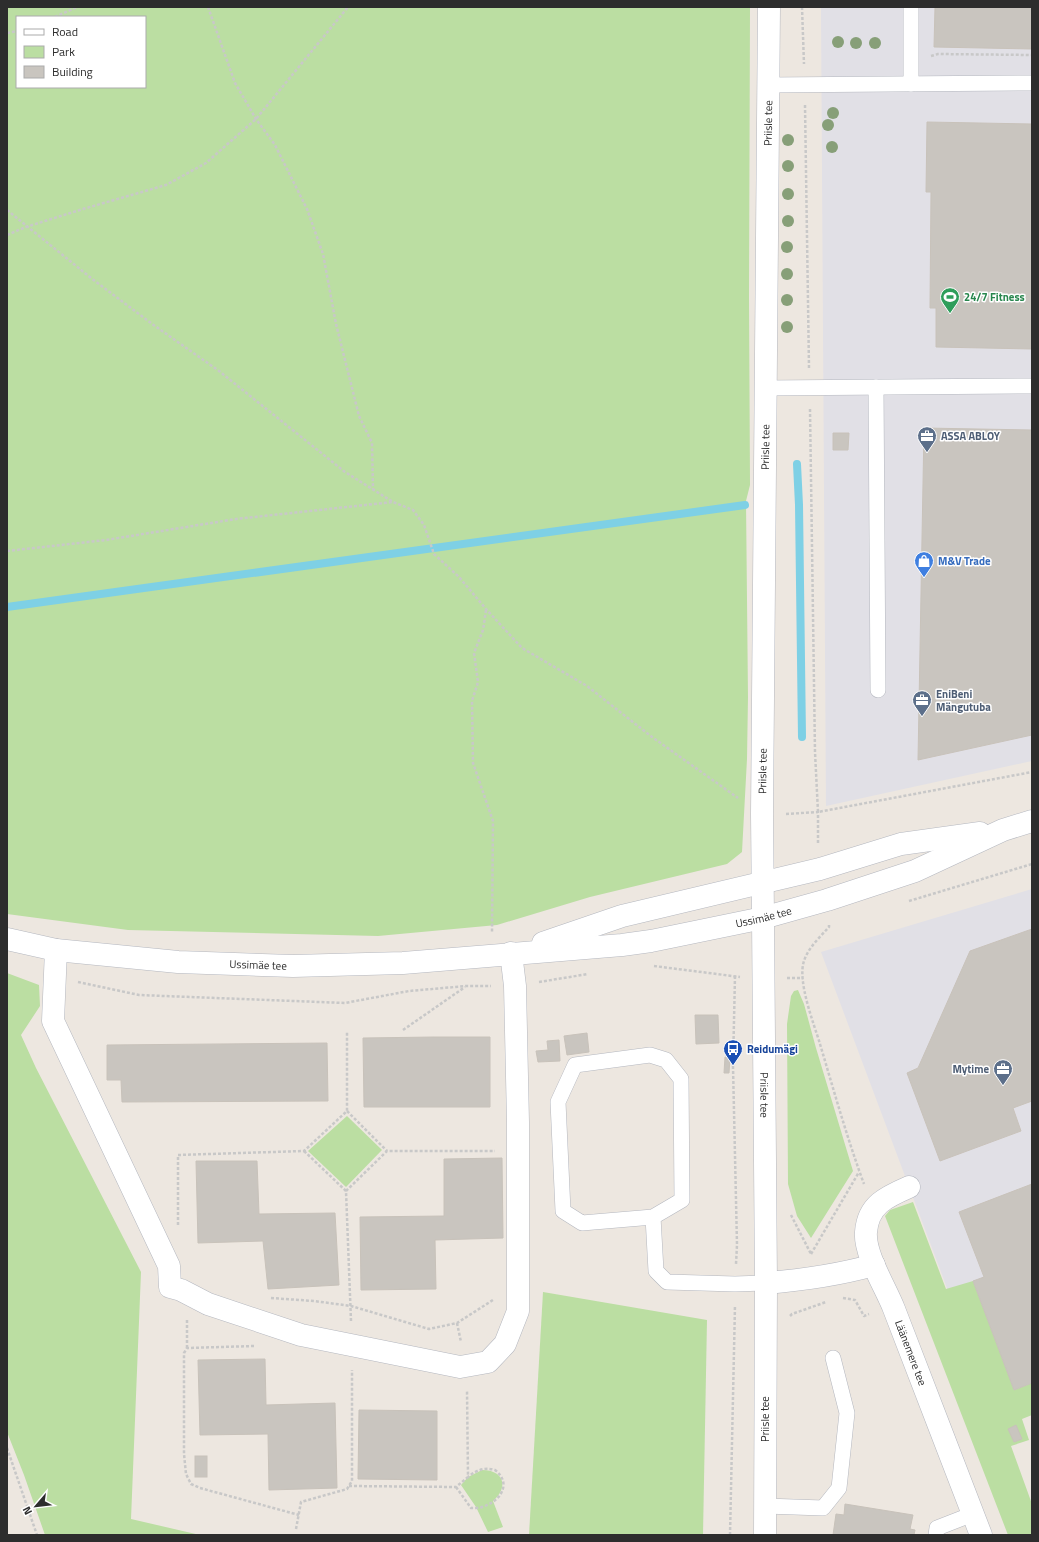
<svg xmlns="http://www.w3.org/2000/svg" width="1039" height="1542" font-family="'Titillium Web',sans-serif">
<rect width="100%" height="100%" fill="#ede7e0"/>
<!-- industrial -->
<g fill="#e1e0e6">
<path d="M821 7H1032V761L826 806Z"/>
<path d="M1032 889V1413L998 1424 821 952Z"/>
</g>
<!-- green -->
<g fill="#bbdea2" fill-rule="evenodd">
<path d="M7 7H750L749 298 750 485 746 501 748 697 747 759 742 852 727 864 590 897 497 925 378 936 128 930 7 914ZM17 17H145V87H17Z"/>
<path d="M7 973 39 985 40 1006 21 1035 36 1068 141 1272 131 1519 200 1535H45L24 1475 7 1432Z"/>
<path d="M798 990 804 1004 816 1048 853 1171 811 1238 797 1216 788 1184 787 1024 791 996 794 991Z"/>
<path d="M347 1116 382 1150 346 1187 308 1151Z"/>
<path d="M913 1202 946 1289 973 1281 1014 1390 1032 1383V1415L1022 1419 1029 1440 1011 1446 1032 1504V1535H1008L885 1216 890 1210Z"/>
<path d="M543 1292 707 1320 703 1535H529Z"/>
<path d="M482 1470C504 1470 509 1487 493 1501L503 1527 488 1532 476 1507 461 1485 468 1477Z"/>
</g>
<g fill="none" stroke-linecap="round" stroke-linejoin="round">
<!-- stream -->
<g stroke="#7ed0e5" stroke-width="8">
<path d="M797 464 799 505 802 737"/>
<path d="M7 607 745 505"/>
</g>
</g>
<!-- building -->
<g fill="#c9c5bf" stroke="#c8c2ba">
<path d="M935 7H1032V49L934 47Z"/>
<path d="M927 122 1032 124V349L936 347V308H930L931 192H926Z"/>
<path d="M924 428 1032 430V735L918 760Z"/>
<path d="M833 433H849L848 450H833Z"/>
<path d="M1032 929V1101L1013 1108 1021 1131 940 1161 907 1073 918 1068 970 951Z"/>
<path d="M695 1015H718L719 1043 696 1044Z"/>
<path d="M587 1033 589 1052 567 1055 564 1036Z"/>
<path d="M434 1037H490V1107H364L363 1038Z"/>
<path d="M559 1040 560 1061 538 1062 536 1051 548 1050 547 1041Z"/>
<path d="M327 1043 328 1101 122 1102 121 1080H107V1045Z"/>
<path d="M725 1057 730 1058 729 1073H724Z"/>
<path d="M502 1158 503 1238 435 1240 436 1289 361 1290 360 1217 444 1216V1159Z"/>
<path d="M196 1161H257L259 1214 335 1213 339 1285 268 1289 263 1241 198 1243Z"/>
<path d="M1032 1184V1383L1014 1390 973 1281 984 1277 959 1212Z"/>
<path d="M265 1359 266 1405 335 1403 337 1488 269 1490 268 1434 200 1435 198 1360Z"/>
<path d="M359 1410 437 1411V1480L358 1479Z"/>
<path d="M1016 1425 1022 1439 1014 1442 1008 1429Z"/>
<rect x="195" y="1456" width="12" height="21"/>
<path d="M845 1504 913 1515 910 1529 915 1530 914 1535H833L836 1514 844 1515Z"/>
</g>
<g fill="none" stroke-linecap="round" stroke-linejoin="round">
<!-- lane casing -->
<g stroke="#b4b7bf" stroke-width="16">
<g id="lane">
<path d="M911 7V84"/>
<path d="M768 85 1032 83"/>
<path d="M876 387 878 690"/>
<path d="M765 388 1032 386"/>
<path d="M653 1217 582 1223 563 1211 558 1102 575 1065 650 1055 666 1060 681 1079 682 1200 653 1217 656 1271 667 1282 735 1284 766 1283"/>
<path d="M765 1506 823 1508 839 1488 847 1413 833 1358"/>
<path d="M936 1535 937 1528 973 1514"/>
</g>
</g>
<!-- street casing -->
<g stroke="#b4b7bf" stroke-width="23">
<g id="street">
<path id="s1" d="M763 918 762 814 769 7"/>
<path d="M56 950 53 1021 169 1266 170 1287 181 1290 208 1304 301 1335 460 1367 488 1362 505 1344 518 1311V1122L515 986 511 953"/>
<path id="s2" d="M909 1187C886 1197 868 1205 866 1232 864 1254 886 1288 894 1309 923 1384 952 1460 981 1535"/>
<path d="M766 1283C803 1280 838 1275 874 1265"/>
</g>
</g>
<!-- secondary casing -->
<g stroke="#b4b7bf" stroke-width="23">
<g id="secondary">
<path id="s3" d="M763 918 766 1283 765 1535"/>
<path id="s4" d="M7 939 56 950 178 962 293 966 403 963 622 945 651 941 763 918 827 900 915 871 1003 830 1032 821"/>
<path d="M543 943 622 916 820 869 901 844 980 833"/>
</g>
</g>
<!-- path -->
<g stroke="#c8c8c8" stroke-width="2.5" stroke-dasharray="3 2" stroke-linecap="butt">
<path d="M208 7 235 83 256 119 275 145 307 209 323 254 336 324 359 416 372 443 373 489"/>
<path d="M802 7 804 64"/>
<path d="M55 17 77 7"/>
<path d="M7 33 17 31"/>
<path d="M931 56 938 54 1032 55"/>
<path d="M805 105 809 368"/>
<path d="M7 210 91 278 155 326 219 371 345 472 393 502 413 510 424 525 434 554 459 577 486 609 522 648 587 686 652 737 738 798"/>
<path d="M7 235 26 227 83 209 166 185 206 163 256 119 348 7"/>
<path d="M810 409 815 752 818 812 1032 772"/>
<path d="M7 551 106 540 236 519 393 502"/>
<path d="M486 610 483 630 474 653 478 682 472 701 473 763 493 821 492 932"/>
<path d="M786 814 818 812V845"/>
<path d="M909 901 1032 864"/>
<path d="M829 925V927C820 937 808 948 804 961 797 981 814 1024 820 1044 834 1091 847 1138 864 1184"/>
<path d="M654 966 740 977"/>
<path d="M735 976 733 1066 737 1245 736 1264"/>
<path d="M787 978H803"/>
<path d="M78 982 139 995 345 1003 409 991 466 986H491"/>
<path d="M539 982 588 974"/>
<path d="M403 1030 465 987"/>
<path d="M347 1111 387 1151"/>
<path d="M304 1151 346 1191"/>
<path d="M791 1215 811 1254"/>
<path d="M178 1225V1155L304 1151 347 1111V1031"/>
<path d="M811 1254 859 1172"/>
<path d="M271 1298 314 1301 351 1306 429 1329 457 1323 493 1300"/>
<path d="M843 1298 855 1300 864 1316 869 1314"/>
<path d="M790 1316 792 1314 826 1302"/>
<path d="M187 1320V1348"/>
<path d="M351 1321 346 1191 387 1151H495"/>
<path d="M457 1323 461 1342"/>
<path d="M254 1346 187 1348 184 1353V1454L186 1474 191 1484 200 1488 299 1515"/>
<path d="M7 1448 37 1535"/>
<path d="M349 1486 456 1487 468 1477 467 1390"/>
<path d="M456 1487 471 1508C476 1508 482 1508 487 1505 502 1499 511 1482 495 1470 485 1467 476 1470 468 1477"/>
<path d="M296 1529 301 1502 347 1489 352 1481V1370"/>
<path d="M730 1535 735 1305"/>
</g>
<!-- lane -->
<use href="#lane" stroke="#fff" stroke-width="15"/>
<!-- street -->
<use href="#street" stroke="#fff" stroke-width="22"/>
<!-- secondary -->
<use href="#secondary" stroke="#fff" stroke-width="22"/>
</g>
<!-- trees -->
<g fill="#879f78">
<circle cx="838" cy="42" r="6"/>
<circle cx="856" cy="43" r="6"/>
<circle cx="875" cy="43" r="6"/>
<circle cx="833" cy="113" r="6"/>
<circle cx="828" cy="125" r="6"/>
<circle cx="788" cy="140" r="6"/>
<circle cx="832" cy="147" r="6"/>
<circle cx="788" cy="166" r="6"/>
<circle cx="788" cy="194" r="6"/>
<circle cx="788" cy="221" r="6"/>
<circle cx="787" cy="247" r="6"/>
<circle cx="787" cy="274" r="6"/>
<circle cx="787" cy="300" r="6"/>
<circle cx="787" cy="327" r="6"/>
</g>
<!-- icons -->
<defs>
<g id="stadium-pin" transform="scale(1)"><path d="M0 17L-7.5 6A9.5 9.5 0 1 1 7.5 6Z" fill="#2e9e5b" stroke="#fff"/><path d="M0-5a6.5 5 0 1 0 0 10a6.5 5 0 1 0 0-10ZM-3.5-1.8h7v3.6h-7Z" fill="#fff"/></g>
<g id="office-pin" transform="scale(1)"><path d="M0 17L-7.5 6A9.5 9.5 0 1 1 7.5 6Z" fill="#5c6f8a" stroke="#fff"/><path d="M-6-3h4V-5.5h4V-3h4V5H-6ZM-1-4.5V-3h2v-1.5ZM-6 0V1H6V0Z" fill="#fff"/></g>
<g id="shop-pin" transform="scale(1)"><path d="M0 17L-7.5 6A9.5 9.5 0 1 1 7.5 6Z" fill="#3f7fe0" stroke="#fff"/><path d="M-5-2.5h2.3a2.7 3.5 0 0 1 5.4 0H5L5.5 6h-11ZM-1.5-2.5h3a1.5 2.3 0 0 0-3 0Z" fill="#fff"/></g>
<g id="bus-pin" transform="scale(1)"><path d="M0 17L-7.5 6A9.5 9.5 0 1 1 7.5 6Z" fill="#1a4fb4" stroke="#fff"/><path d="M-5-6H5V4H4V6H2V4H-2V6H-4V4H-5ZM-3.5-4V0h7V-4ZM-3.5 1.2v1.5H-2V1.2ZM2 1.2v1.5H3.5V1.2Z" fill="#fff"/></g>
</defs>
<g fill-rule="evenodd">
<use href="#stadium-pin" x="950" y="297"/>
<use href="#office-pin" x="927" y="436"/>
<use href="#shop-pin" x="924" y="561"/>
<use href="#office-pin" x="922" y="700"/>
<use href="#bus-pin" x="733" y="1049"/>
<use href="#office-pin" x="1003" y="1069"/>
</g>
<g text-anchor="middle" stroke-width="3" stroke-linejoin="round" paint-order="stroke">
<!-- street labels -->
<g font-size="11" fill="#2d2d2d" stroke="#fff">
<text dy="4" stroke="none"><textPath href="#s1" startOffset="795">Priisle tee</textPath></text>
<text dy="4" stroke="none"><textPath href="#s1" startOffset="471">Priisle tee</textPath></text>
<text dy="4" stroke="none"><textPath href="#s1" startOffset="147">Priisle tee</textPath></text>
<text dy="4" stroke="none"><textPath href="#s4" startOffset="762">Ussimäe tee</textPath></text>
<text dy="4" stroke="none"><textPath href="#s4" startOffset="253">Ussimäe tee</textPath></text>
<text dy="4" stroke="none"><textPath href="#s3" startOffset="177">Priisle tee</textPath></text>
<text dy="4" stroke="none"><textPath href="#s2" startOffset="196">Läänemere tee</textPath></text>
<text transform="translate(765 1419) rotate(-90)" y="4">Priisle tee</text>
</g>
<!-- leisure labels -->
<g font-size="11" font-weight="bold" fill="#27864d" stroke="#fff" text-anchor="start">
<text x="964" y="301">24/7 Fitness</text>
</g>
<!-- service labels -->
<g font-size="11" font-weight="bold" fill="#4e5e75" stroke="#fff" text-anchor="start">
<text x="941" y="440">ASSA ABLOY</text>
<text x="936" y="698">EniBeni<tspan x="936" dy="13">Mängutuba</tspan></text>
<text x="989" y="1073" text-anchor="end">Mytime</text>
</g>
<!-- shop labels -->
<g font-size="11" font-weight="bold" fill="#366cbe" stroke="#fff" text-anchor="start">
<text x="938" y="565">M&amp;V Trade</text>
</g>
<!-- transit labels -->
<g font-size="11" font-weight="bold" fill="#164399" stroke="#fff" text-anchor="start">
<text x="747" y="1053">Reidumägi</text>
</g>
</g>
<!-- border -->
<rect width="1039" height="1542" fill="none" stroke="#2d2d2d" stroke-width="16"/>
<!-- legend -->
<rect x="16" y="16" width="130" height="72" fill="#ffffff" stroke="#ababab"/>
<rect x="24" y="29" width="20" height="6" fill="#ffffff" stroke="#ababab"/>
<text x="52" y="36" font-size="12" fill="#2d2d2d">Road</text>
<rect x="24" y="46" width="20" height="12" fill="#bbdea2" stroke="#ababab"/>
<text x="52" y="56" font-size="12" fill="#2d2d2d">Park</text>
<rect x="24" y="66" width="20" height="12" fill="#c9c5bf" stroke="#ababab"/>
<text x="52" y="76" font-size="12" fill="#2d2d2d">Building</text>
<!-- north arrow -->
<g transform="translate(36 1506) rotate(242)" stroke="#ffffff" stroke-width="3" paint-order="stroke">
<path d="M0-3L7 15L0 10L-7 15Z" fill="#2d2d2d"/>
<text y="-6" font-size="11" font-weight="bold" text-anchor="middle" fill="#2d2d2d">N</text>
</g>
</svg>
